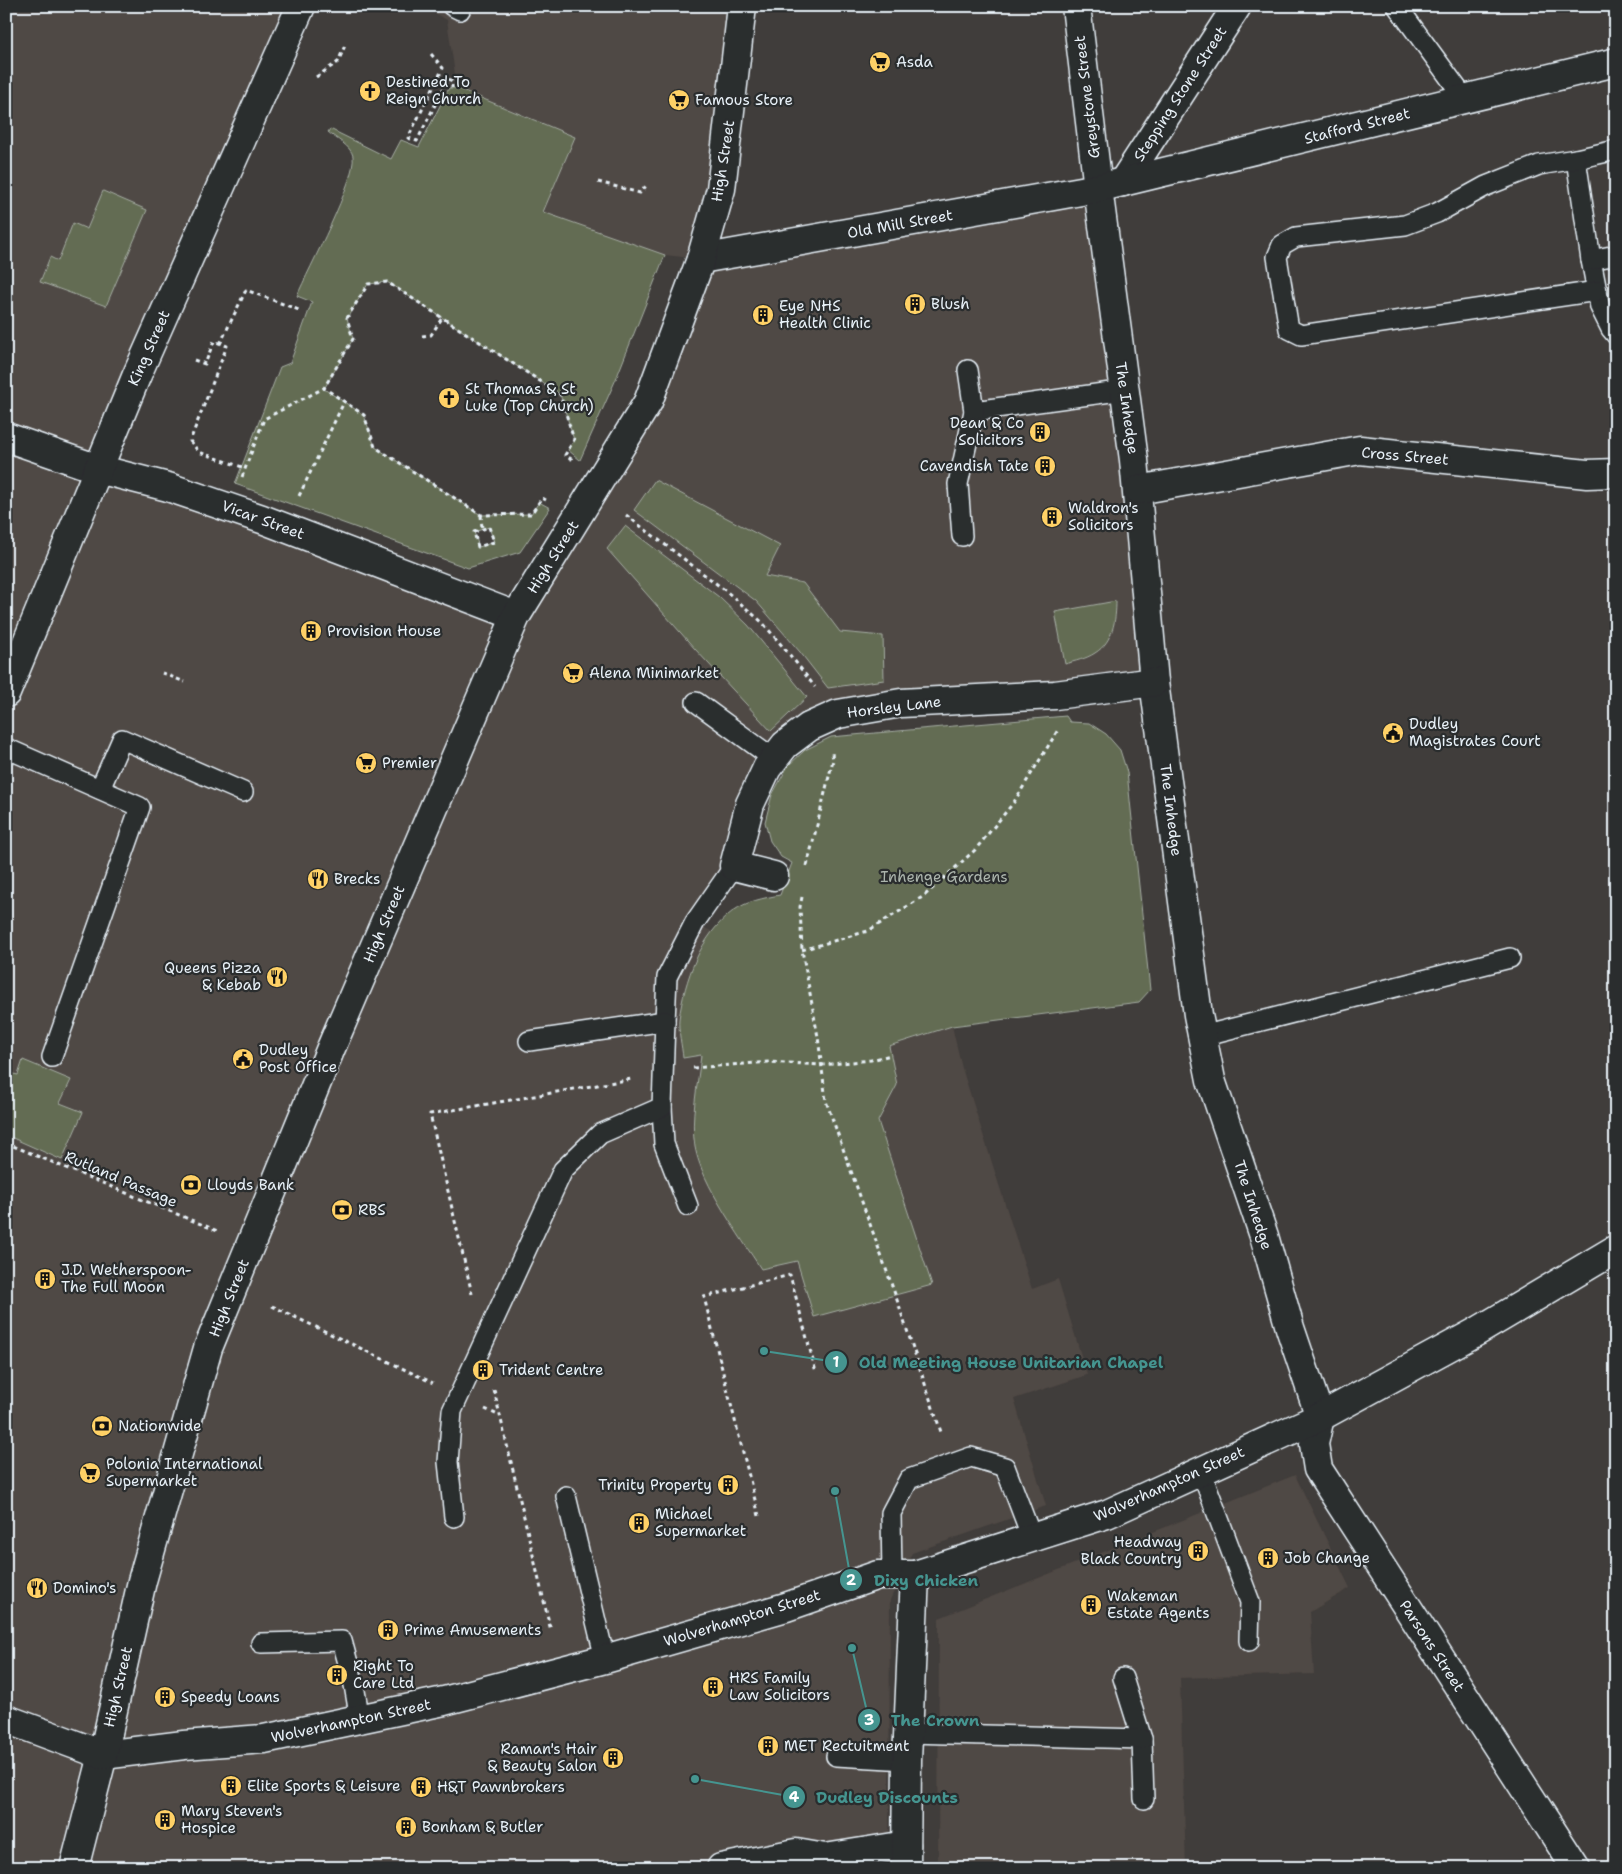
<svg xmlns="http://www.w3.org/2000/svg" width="1622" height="1874" font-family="'Shantell Sans',sans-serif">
<rect width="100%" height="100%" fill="#403d3b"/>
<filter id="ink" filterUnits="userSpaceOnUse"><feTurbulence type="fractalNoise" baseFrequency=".02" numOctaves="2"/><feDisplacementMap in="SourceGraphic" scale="10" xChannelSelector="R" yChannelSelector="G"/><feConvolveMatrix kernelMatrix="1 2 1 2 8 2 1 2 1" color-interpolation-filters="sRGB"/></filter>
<g filter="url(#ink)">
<!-- built -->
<g fill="#4f4844">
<path d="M6 6H301L98 469 516 615 648 402 701 259 665 255 543 212 575 137 457 88 447 20 421 6H742L701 258 1098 188 1154 682 901 703 785 745 734 866 695 923 713 932 696 958 686 988 679 1021 701 1055 694 1129 710 1186 725 1213 761 1269 889 1046 952 1026 962 1068 1032 1289 1058 1279 1087 1375 1014 1399 1046 1506 912 1553 890 1600 889 1868H6Z"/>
<path d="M1295 1475 1350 1588 1310 1612 1314 1674 1180 1678 1186 1868H938L939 1618Z"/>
</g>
<!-- green -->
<g fill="#636c52" stroke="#a6aea5" fill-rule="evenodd">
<path d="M449 88H457L575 137 543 212 665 255 616 379 580 460 568 450 574 440 560 394 387 282 368 284 347 318 353 339 324 389 364 415 375 447 481 515 531 514 539 502 550 508 520 552 468 568 235 484 280 367 290 363 312 302 297 296C308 270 357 179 353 156 351 146 336 139 328 132L330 129 391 159 401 140 419 147ZM489 527 494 542 479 547 474 532Z"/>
<path d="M103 191 147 210 106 306 40 282 50 257 58 261 73 223 87 229Z"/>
<path d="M655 480 780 546 765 576 803 583 840 632 883 636 884 680 828 688 800 652 756 601 634 510Z"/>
<path d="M625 526 719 597 748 625 807 697 771 731 695 649 607 549Z"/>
<path d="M1116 601C1116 620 1113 642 1095 653 1086 659 1075 661 1065 664L1055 612Z"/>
<path d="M1066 716 1070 722 1089 723 1106 734 1120 750 1127 772 1150 990 1139 1002 952 1026 889 1046 897 1085 878 1121 932 1285 814 1317 797 1261 761 1269C740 1236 702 1185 695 1147 690 1119 698 1084 701 1055L683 1058C682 1046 678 1031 679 1019 685 979 700 936 733 911 747 901 764 898 780 895L792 863 781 857 770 841 765 822 772 795 788 766 805 750 831 737Z"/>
<path d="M23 1060 71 1080 60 1103 83 1112 62 1160 6 1135V1072L18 1075Z"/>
</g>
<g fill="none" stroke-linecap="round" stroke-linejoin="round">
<!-- lane casing -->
<g stroke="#e8f1f8" stroke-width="22">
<g id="lane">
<path d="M452 6 460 10 462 6"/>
<path d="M1397 6 1465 99"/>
<path d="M1616 150 1576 159 1591 260 1600 307 1611 329 1616 335"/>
<path d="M1576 159 1539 165 1486 186 1437 213 1405 225 1296 237 1282 245 1277 257 1289 329 1301 335 1597 291"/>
<path d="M1591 260 1616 255"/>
<path d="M974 411 1125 390"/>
<path d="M962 536 958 484 974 411 968 370"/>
<path d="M696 702 774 759"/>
<path d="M6 748 140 807 52 1057"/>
<path d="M100 789 122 739 243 792"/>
<path d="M665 1021 667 977 695 922 734 866"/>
<path d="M1202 1036 1510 958"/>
<path d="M662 1107 664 1144 688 1206"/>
<path d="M1201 1471 1250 1602 1249 1641"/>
<path d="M566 1496 605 1659"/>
<path d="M454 1517 448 1462 452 1411 563 1170 600 1134 662 1107 665 1021 529 1041"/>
<path d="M892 1575 891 1513 909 1479 971 1457 1005 1467 1032 1538"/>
<path d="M261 1643 342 1641 354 1685 360 1720"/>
<path d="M1123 1678 1142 1739 1144 1799"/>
<path d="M908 1733 1142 1739"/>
<path d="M836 1756 907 1760"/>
</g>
</g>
<!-- street casing -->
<g stroke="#e8f1f8" stroke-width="31">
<g id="street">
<path d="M1076 6 1098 188 1134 460 1154 682 1198 1015 1211 1080 1264 1236 1290 1328 1320 1417"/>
<path d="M1123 182 1237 6"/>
<path d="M1138 490 1360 450 1587 474 1616 473"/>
<path d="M774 876 734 866 750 804 767 768 785 745 809 727 838 714 901 703 1055 695 1154 682"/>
<path d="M74 1868 103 1755 184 1745 264 1739 444 1701 605 1659 786 1607 878 1575H915"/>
<path d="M721 1868 796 1853 825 1858 906 1845"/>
</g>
</g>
<!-- secondary casing -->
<g stroke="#e8f1f8" stroke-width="31">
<g id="secondary">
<path d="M701 259 1098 188 1616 62"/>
<path d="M6 437 98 469 168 487 262 519 516 616"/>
<path d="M6 693 136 377 301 6"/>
<path d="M1320 1417 1314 1444 1318 1469 1576 1868"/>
<path d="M6 1719 103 1755 142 1581 208 1348 331 1048 516 616 648 402 701 259 721 189 742 6"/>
<path d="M906 1868 907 1760 915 1575 1107 1514 1320 1417 1478 1331 1616 1249"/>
</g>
</g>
<!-- path -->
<g stroke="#e8f1f8" stroke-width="3" stroke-dasharray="4 4" stroke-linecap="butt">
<path d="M431 54 443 68 408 138 417 141 448 79 452 81V88"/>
<path d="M316 77 338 62 346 43"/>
<path d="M598 182 640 193 646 186"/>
<path d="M422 336 431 335 442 318"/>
<path d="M220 344 246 290 299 310"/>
<path d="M194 360 205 364 214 341 227 346 190 441 199 452 245 468"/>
<path d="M242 477 264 419 324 388"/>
<path d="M299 496 344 402"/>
<path d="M546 500 542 498 531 514 481 515 375 447 364 415 324 388 353 339 347 318 368 284 387 282 560 394 574 440 565 455 573 460"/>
<path d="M481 515 482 529"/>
<path d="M626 515 726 591 762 622 794 660 815 687"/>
<path d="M489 527 494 542 478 547 474 532Z"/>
<path d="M162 673 185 682"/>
<path d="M807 866 833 760 832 753"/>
<path d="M802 897 800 907 802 950 818 1037 826 1101 896 1297 941 1432"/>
<path d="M802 950 868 931 924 896 975 850 1014 802 1058 730"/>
<path d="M693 1068 769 1062 822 1065 871 1060 891 1055"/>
<path d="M6 1143 220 1232"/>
<path d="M472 1294 430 1114 632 1079"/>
<path d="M272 1306 433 1383"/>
<path d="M494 1390 551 1631"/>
<path d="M485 1409 500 1416"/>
<path d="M759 1516 704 1297 790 1275 816 1372"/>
</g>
<!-- lane -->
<use href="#lane" stroke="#2a2d2e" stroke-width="19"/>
<!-- street -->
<use href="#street" stroke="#2a2d2e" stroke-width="28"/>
<!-- secondary -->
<use href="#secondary" stroke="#2a2d2e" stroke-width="28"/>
</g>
</g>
<!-- icons -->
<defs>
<g id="supermarket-disc" transform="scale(1.125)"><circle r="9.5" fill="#ffd166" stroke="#2a2d2e"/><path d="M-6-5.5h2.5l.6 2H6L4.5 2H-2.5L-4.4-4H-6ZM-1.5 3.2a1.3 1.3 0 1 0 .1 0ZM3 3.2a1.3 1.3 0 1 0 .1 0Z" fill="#111"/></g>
<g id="church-disc" transform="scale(1.125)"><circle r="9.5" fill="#ffd166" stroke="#2a2d2e"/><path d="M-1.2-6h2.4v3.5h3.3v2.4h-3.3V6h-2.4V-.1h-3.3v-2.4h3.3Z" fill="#111"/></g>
<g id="building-disc" transform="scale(1.125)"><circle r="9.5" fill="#ffd166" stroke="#2a2d2e"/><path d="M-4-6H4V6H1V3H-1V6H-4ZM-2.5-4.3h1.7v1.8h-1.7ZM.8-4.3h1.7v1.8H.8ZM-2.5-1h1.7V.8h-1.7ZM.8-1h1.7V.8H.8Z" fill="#111"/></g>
<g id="civic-disc" transform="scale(1.125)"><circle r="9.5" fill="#ffd166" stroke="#2a2d2e"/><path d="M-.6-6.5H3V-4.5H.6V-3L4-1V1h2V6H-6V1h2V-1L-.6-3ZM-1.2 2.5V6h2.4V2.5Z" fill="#111"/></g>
<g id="restaurant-disc" transform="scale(1.125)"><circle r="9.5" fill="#ffd166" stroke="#2a2d2e"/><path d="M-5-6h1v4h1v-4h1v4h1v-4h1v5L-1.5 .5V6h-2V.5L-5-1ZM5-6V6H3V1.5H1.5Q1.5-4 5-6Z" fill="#111"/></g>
<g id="bank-disc" transform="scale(1.125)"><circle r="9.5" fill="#ffd166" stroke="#2a2d2e"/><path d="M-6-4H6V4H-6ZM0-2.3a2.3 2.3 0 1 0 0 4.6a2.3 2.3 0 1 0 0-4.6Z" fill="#111"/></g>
</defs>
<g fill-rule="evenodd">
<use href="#supermarket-disc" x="880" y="62"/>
<use href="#church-disc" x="370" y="91"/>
<use href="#supermarket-disc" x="679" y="100"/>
<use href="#building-disc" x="915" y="304"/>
<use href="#building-disc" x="763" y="315"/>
<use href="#church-disc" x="449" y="398"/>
<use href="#building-disc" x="1040" y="432"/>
<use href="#building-disc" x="1045" y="466"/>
<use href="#building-disc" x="1052" y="517"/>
<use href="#building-disc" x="311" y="631"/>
<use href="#supermarket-disc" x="573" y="673"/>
<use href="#civic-disc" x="1393" y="733"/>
<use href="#supermarket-disc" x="366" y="763"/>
<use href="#restaurant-disc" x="318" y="879"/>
<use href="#restaurant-disc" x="277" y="977"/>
<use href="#civic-disc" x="243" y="1059"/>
<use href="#bank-disc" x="191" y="1185"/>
<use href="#bank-disc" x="342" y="1210"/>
<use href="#building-disc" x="45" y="1279"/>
<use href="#building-disc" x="483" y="1370"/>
<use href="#bank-disc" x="102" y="1426"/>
<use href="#supermarket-disc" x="90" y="1473"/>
<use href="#building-disc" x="728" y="1485"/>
<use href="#building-disc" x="639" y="1523"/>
<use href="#building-disc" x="1198" y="1551"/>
<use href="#building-disc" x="1268" y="1558"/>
<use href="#restaurant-disc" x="37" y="1588"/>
<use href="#building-disc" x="1091" y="1605"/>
<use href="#building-disc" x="388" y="1630"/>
<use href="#building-disc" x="337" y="1675"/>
<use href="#building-disc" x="713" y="1687"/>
<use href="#building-disc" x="165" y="1697"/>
<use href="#building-disc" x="768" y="1746"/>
<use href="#building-disc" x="613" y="1758"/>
<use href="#building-disc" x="231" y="1786"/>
<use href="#building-disc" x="421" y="1787"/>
<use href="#building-disc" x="165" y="1820"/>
<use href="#building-disc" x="406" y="1827"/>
</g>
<g text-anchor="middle" stroke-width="4.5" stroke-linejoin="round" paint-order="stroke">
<!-- poi labels -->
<g font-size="15" fill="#e8f1f8" stroke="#2a2d2e" text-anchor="start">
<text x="896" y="67">Asda</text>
<text x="386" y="87">Destined To<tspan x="386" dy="17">Reign Church</tspan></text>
<text x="695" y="105">Famous Store</text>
<text x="931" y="309">Blush</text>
<text x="779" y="311">Eye NHS<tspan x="779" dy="17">Health Clinic</tspan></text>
<text x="465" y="394">St Thomas &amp; St<tspan x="465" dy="17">Luke (Top Church)</tspan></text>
<text x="1024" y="428" text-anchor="end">Dean &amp; Co<tspan x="1024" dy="17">Solicitors</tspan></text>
<text x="1029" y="471" text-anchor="end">Cavendish Tate</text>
<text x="1068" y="513">Waldron's<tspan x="1068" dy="17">Solicitors</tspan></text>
<text x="327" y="636">Provision House</text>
<text x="589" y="678">Alena Minimarket</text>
<text x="1409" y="729">Dudley<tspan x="1409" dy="17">Magistrates Court</tspan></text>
<text x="382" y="768">Premier</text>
<text x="334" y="884">Brecks</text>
<text x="261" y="973" text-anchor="end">Queens Pizza<tspan x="261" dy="17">&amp; Kebab</tspan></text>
<text x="259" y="1055">Dudley<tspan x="259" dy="17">Post Office</tspan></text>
<text x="207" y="1190">Lloyds Bank</text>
<text x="358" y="1215">RBS</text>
<text x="61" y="1275">J.D. Wetherspoon-<tspan x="61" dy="17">The Full Moon</tspan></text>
<text x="499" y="1375">Trident Centre</text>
<text x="118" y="1431">Nationwide</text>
<text x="106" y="1469">Polonia International<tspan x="106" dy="17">Supermarket</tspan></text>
<text x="712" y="1490" text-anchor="end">Trinity Property</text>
<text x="655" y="1519">Michael<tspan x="655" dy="17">Supermarket</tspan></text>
<text x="1182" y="1547" text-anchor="end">Headway<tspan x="1182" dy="17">Black Country</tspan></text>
<text x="1284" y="1563">Job Change</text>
<text x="53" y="1593">Domino's</text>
<text x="1107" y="1601">Wakeman<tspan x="1107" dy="17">Estate Agents</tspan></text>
<text x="404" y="1635">Prime Amusements</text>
<text x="353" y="1671">Right To<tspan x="353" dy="17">Care Ltd</tspan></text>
<text x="729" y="1683">HRS Family<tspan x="729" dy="17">Law Solicitors</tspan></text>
<text x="181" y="1702">Speedy Loans</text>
<text x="784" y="1751">MET Rectuitment</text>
<text x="597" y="1754" text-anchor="end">Raman's Hair<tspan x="597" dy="17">&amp; Beauty Salon</tspan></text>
<text x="247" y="1791">Elite Sports &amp; Leisure</text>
<text x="437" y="1792">H&amp;T Pawnbrokers</text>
<text x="181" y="1816">Mary Steven's<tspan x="181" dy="17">Hospice</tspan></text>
<text x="422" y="1832">Bonham &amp; Butler</text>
</g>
<!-- street labels -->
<g font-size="15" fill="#e8f1f8" stroke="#2a2d2e">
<text transform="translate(1180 94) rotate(-57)" y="5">Stepping Stone Street</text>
<text transform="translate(1087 97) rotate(-97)" y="5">Greystone Street</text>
<text transform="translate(1357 126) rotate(-14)" y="5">Stafford Street</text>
<text transform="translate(723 161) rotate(-81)" y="5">High Street</text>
<text transform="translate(900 224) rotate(-10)" y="5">Old Mill Street</text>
<text transform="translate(149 348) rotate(-66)" y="5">King Street</text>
<text transform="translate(1127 408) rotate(82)" y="5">The Inhedge</text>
<text transform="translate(1405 456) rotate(5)" y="5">Cross Street</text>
<text transform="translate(263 520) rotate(20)" y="5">Vicar Street</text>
<text transform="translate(553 557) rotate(-58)" y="5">High Street</text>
<text transform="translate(894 707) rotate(-7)" y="5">Horsley Lane</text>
<text transform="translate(1171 810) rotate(83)" y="5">The Inhedge</text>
<text transform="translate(384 924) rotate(-67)" y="5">High Street</text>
<text transform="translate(121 1179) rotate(23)" y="5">Rutland Passage</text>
<text transform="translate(1253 1205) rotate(72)" y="5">The Inhedge</text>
<text transform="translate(229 1298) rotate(-68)" y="5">High Street</text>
<text transform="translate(1169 1484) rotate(-24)" y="5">Wolverhampton Street</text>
<text transform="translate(742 1618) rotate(-17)" y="5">Wolverhampton Street</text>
<text transform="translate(1432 1646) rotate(57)" y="5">Parsons Street</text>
<text transform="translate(118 1687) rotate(-77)" y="5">High Street</text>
<text transform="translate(351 1721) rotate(-12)" y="5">Wolverhampton Street</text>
</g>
<!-- park labels -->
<g font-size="15" fill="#acb5ad" stroke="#2a2d2e">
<text x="944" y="882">Inhenge Gardens</text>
</g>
</g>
<!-- callouts -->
<path fill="none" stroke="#459590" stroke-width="2" d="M764 1351L836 1362M835 1491L851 1580M852 1648L869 1720M695 1779L794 1797"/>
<g fill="#459590" stroke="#2a2d2e" stroke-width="2">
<circle cx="764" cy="1351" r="5"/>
<circle cx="835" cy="1491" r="5"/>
<circle cx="852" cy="1648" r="5"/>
<circle cx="695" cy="1779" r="5"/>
<circle cx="836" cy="1362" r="12"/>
<circle cx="851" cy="1580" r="12"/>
<circle cx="869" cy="1720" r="12"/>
<circle cx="794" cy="1797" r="12"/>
</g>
<g font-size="15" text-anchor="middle" font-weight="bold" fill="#fff">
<text x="836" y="1367">1</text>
<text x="851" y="1585">2</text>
<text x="869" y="1725">3</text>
<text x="794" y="1802">4</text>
</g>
<g font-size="16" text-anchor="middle" font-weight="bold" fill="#459590" stroke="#2a2d2e" stroke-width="4.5" stroke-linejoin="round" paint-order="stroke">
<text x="1011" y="1368">Old Meeting House Unitarian Chapel</text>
<text x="926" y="1586">Dixy Chicken</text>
<text x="935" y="1726">The Crown</text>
<text x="887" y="1803">Dudley Discounts</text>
</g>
<!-- margin -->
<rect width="1622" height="1874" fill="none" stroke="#2a2d2e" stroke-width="25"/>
<rect x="12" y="12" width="1597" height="1849" fill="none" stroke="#e8f1f8" stroke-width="2" filter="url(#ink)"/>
</svg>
